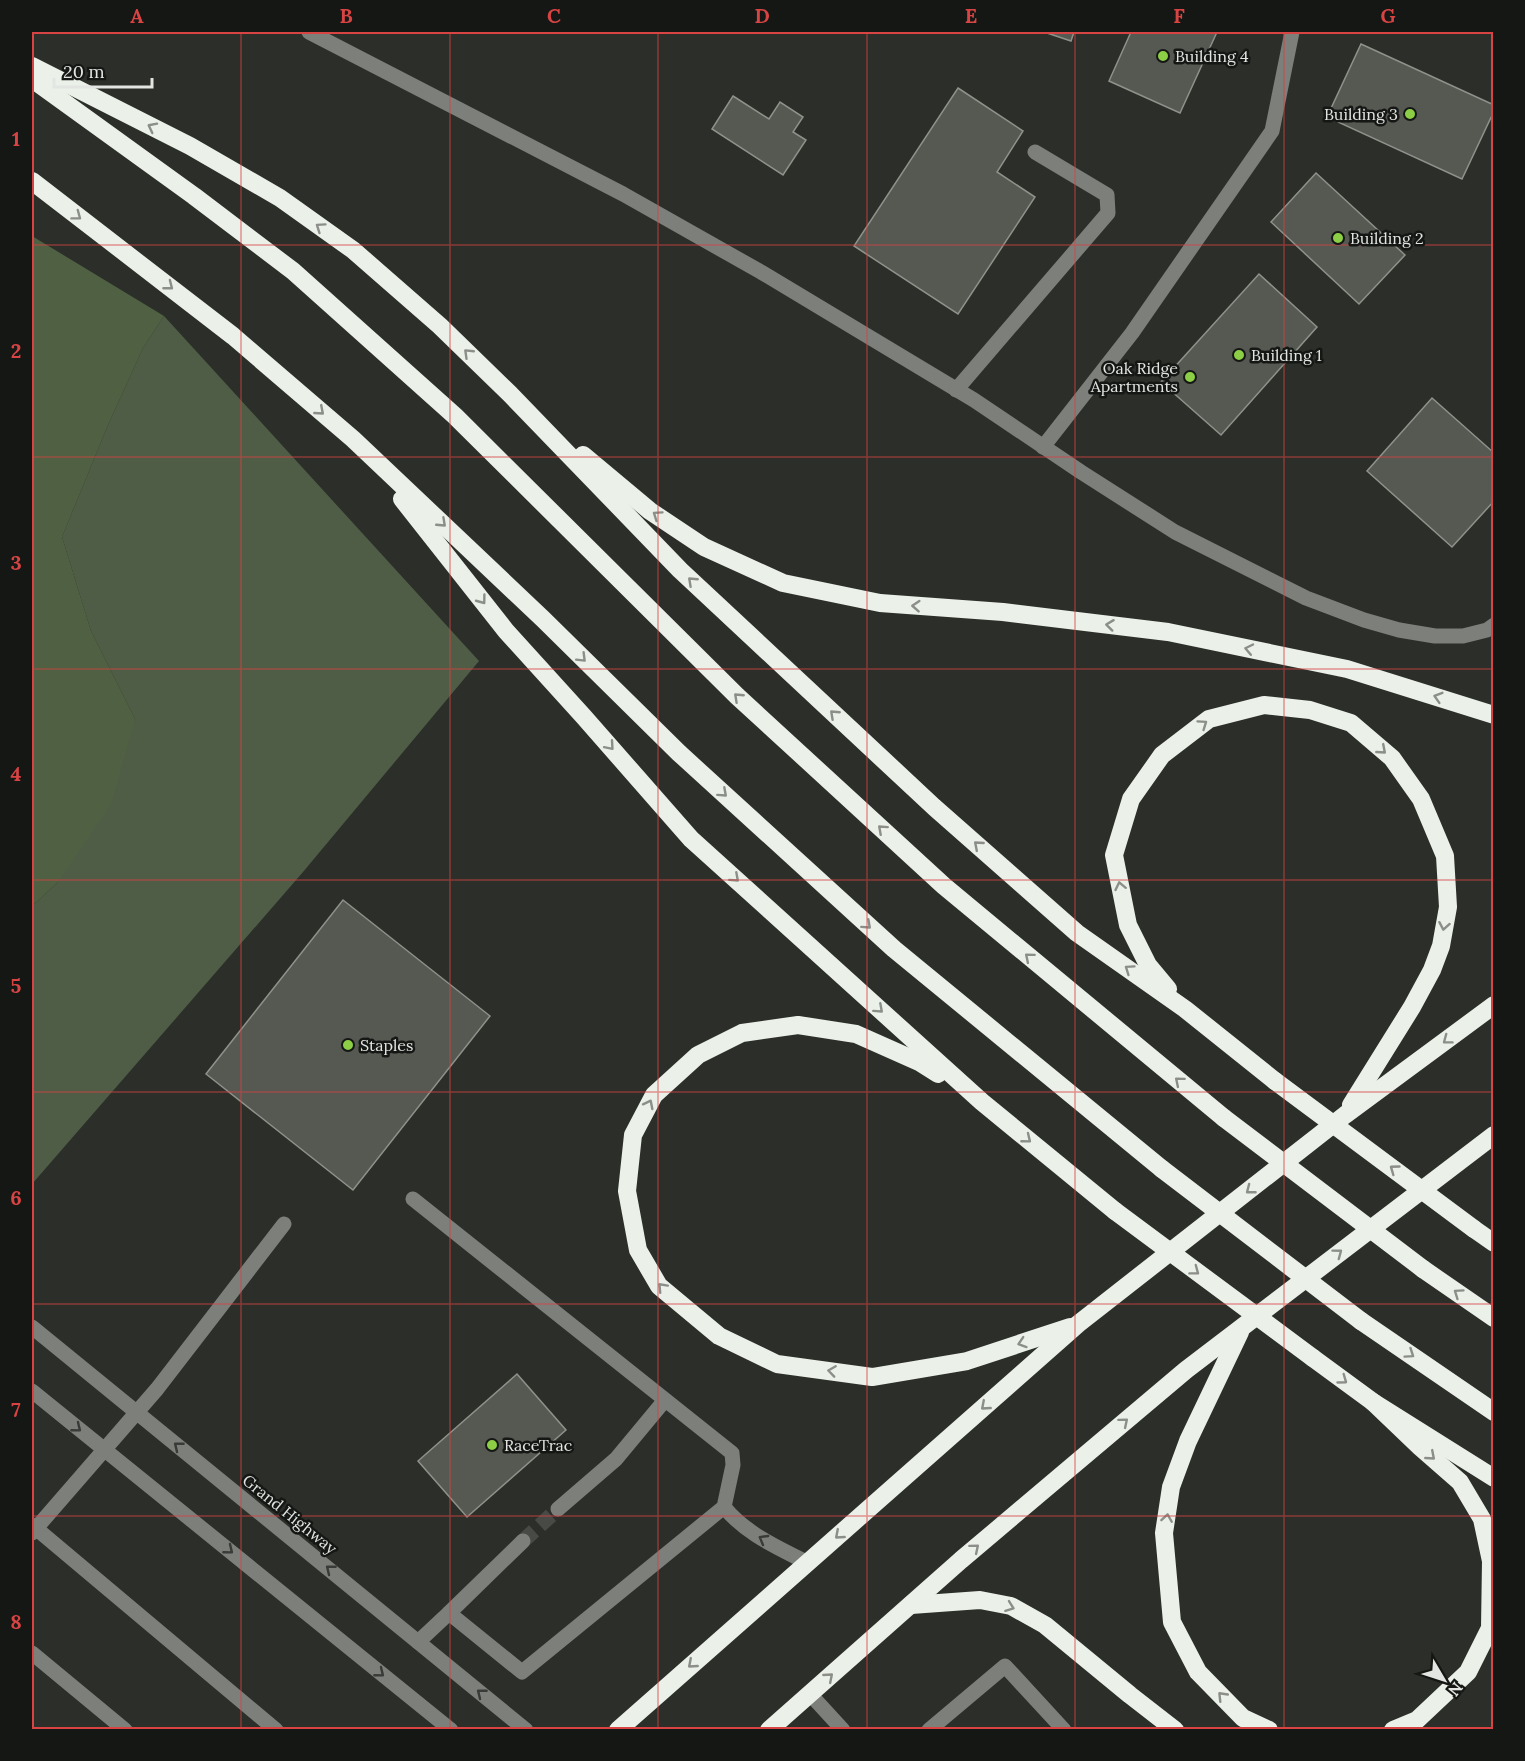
<svg xmlns="http://www.w3.org/2000/svg" width="1525" height="1761" font-family="Lora,serif">
<rect width="100%" height="100%" fill="#2c2f29"/>
<!-- green -->
<path fill="#505d46" d="M164 316 479 661 303 872 32 1184V906L57 883 135 719 91 631 62 537 108 425 143 348Z"/>
<!-- forest -->
<path fill="#506143" d="M32 236 164 316 143 348 108 425 62 537 91 631 135 719 111 804 57 883 32 906Z"/>
<!-- building -->
<g fill="#555952" stroke="#8e928b" stroke-width="1.5">
<path d="M1044 32H1074L1071 41Z"/>
<path d="M1131 32H1217L1180 113 1109 81Z"/>
<path d="M1361 44 1494 105V111L1462 179 1327 117Z"/>
<path d="M958 88 1023 131 997 172 1035 197 958 314 854 246Z"/>
<path d="M733 96 769 119 780 102 803 117 793 132 806 140 783 175 712 129Z"/>
<path d="M1316 173 1405 255 1359 304 1271 222Z"/>
<path d="M1259 274 1317 327 1221 435 1161 382Z"/>
<path d="M1432 398 1494 453V501L1452 547 1367 471Z"/>
<path d="M343 900 490 1016 353 1190 206 1074Z"/>
<path d="M517 1374 566 1430 467 1517 418 1461Z"/>
</g>
<g fill="none" stroke-linecap="round" stroke-linejoin="round">
<!-- minor-tunnel -->
<path stroke="#474a45" stroke-width="15" stroke-dasharray="15 8" stroke-linecap="butt" d="M523 1541 558 1509"/>
<!-- minor -->
<g stroke="#7d7f7b" stroke-width="15">
<path d="M309 32 623 194 761 272 974 400 1081 472 1175 532 1306 598 1364 620 1399 630 1435 636H1463L1487 630 1494 625"/>
<path d="M956 390 1108 213 1107 195 1035 152"/>
<path d="M1043 447 1132 333 1272 131 1292 32"/>
<path d="M413 1199 732 1453 733 1465 724 1507 522 1672 449 1613 418 1642"/>
<path d="M32 1327 526 1730"/>
<path d="M32 1391 451 1730"/>
<path d="M724 1507C746 1534 777 1547 808 1563"/>
<path d="M558 1509 616 1459 665 1400"/>
<path d="M32 1525 276 1730"/>
<path d="M32 1533 157 1389 284 1224"/>
<path d="M449 1613 523 1541"/>
<path d="M32 1653 125 1730"/>
<path d="M810 1694 843 1730"/>
<path d="M929 1730 1005 1666 1064 1730"/>
</g>
<!-- highway -->
<g stroke="#ebf0e8" stroke-width="18">
<path d="M32 66 190 146 280 198 353 250 440 326 510 394 680 570 934 807 1077 933 1185 1009 1275 1081"/>
<path d="M32 79 194 196 293 271 455 416 737 696 944 886 1224 1118"/>
<path d="M32 181 233 336 353 439 543 619 679 753 894 949 1162 1169"/>
<path d="M583 455 650 511 704 547 783 583 880 603 1003 612 1168 632 1347 669 1494 715"/>
<path d="M402 499 506 631 584 717 691 839 982 1102 1115 1211"/>
<path d="M1168 989 1148 965 1128 925 1114 855 1131 799 1162 755 1209 719 1264 705 1310 710 1351 723 1392 758 1421 799 1445 856 1448 907 1441 946 1432 970 1412 1007 1351 1105"/>
<path d="M938 1074 919 1062 856 1034 798 1025 742 1033 698 1055 654 1095 633 1135 627 1191 638 1250 659 1286 719 1336 777 1364 872 1377 967 1361 1070 1327"/>
<path d="M1474 1229 1494 1243"/>
<path d="M1423 1269 1494 1318"/>
<path d="M1361 1321 1494 1412"/>
<path d="M1240 1332 1188 1441 1171 1487 1164 1533 1172 1622 1198 1672 1243 1718 1269 1730"/>
<path d="M1313 1358 1373 1402 1494 1478"/>
<path d="M1373 1402 1420 1447 1460 1482 1482 1519 1491 1561 1490 1628 1468 1672 1417 1720 1393 1730"/>
<path d="M911 1605 980 1600 1011 1606 1045 1625 1130 1695 1175 1730"/>
<path d="M618 1730 1078 1324 1345 1115 1494 1005"/>
<path d="M769 1730 961 1560 1186 1370 1494 1135"/>
</g>
<!-- highway-bridge -->
<g stroke="#ebf0e8" stroke-width="18">
<path d="M1275 1081 1474 1229"/>
<path d="M1224 1118 1423 1269"/>
<path d="M1162 1169 1361 1321"/>
<path d="M1115 1211 1313 1358"/>
</g>
</g>
<!-- one-way arrows -->
<defs><path id="oneway-chevron" d="M-2-3.5L2.5 0L-2 3.5" fill="none" stroke-width="1.6" stroke-linecap="round" stroke-linejoin="round" transform="scale(1.5)"/></defs>
<g stroke="#8b8e89">
<use href="#oneway-chevron" transform="translate(152 127) rotate(-153)"/>
<use href="#oneway-chevron" transform="translate(77 216) rotate(37)"/>
<use href="#oneway-chevron" transform="translate(320 227) rotate(-145)"/>
<use href="#oneway-chevron" transform="translate(169 286) rotate(38)"/>
<use href="#oneway-chevron" transform="translate(468 353) rotate(-136)"/>
<use href="#oneway-chevron" transform="translate(320 411) rotate(41)"/>
<use href="#oneway-chevron" transform="translate(657 515) rotate(-145)"/>
<use href="#oneway-chevron" transform="translate(442 523) rotate(43)"/>
<use href="#oneway-chevron" transform="translate(692 581) rotate(-137)"/>
<use href="#oneway-chevron" transform="translate(482 600) rotate(53)"/>
<use href="#oneway-chevron" transform="translate(916 606) rotate(-176)"/>
<use href="#oneway-chevron" transform="translate(1110 625) rotate(-173)"/>
<use href="#oneway-chevron" transform="translate(1249 649) rotate(-168)"/>
<use href="#oneway-chevron" transform="translate(582 658) rotate(45)"/>
<use href="#oneway-chevron" transform="translate(738 697) rotate(-137)"/>
<use href="#oneway-chevron" transform="translate(1438 697) rotate(-163)"/>
<use href="#oneway-chevron" transform="translate(834 714) rotate(-137)"/>
<use href="#oneway-chevron" transform="translate(1203 724) rotate(-35)"/>
<use href="#oneway-chevron" transform="translate(610 746) rotate(49)"/>
<use href="#oneway-chevron" transform="translate(1382 750) rotate(41)"/>
<use href="#oneway-chevron" transform="translate(723 793) rotate(42)"/>
<use href="#oneway-chevron" transform="translate(882 829) rotate(-138)"/>
<use href="#oneway-chevron" transform="translate(978 845) rotate(-139)"/>
<use href="#oneway-chevron" transform="translate(735 878) rotate(42)"/>
<use href="#oneway-chevron" transform="translate(1120 886) rotate(-102)"/>
<use href="#oneway-chevron" transform="translate(867 925) rotate(42)"/>
<use href="#oneway-chevron" transform="translate(1444 926) rotate(100)"/>
<use href="#oneway-chevron" transform="translate(1029 957) rotate(-140)"/>
<use href="#oneway-chevron" transform="translate(1129 969) rotate(-145)"/>
<use href="#oneway-chevron" transform="translate(879 1009) rotate(42)"/>
<use href="#oneway-chevron" transform="translate(1447 1040) rotate(143)"/>
<use href="#oneway-chevron" transform="translate(1179 1081) rotate(-140)"/>
<use href="#oneway-chevron" transform="translate(649 1104) rotate(-63)"/>
<use href="#oneway-chevron" transform="translate(1027 1139) rotate(39)"/>
<use href="#oneway-chevron" transform="translate(1394 1169) rotate(-144)"/>
<use href="#oneway-chevron" transform="translate(1250 1190) rotate(142)"/>
<use href="#oneway-chevron" transform="translate(1338 1253) rotate(-37)"/>
<use href="#oneway-chevron" transform="translate(1195 1271) rotate(37)"/>
<use href="#oneway-chevron" transform="translate(662 1287) rotate(-133)"/>
<use href="#oneway-chevron" transform="translate(1458 1293) rotate(-145)"/>
<use href="#oneway-chevron" transform="translate(1022 1343) rotate(162)"/>
<use href="#oneway-chevron" transform="translate(1410 1354) rotate(34)"/>
<use href="#oneway-chevron" transform="translate(832 1371) rotate(-172)"/>
<use href="#oneway-chevron" transform="translate(1343 1380) rotate(36)"/>
<use href="#oneway-chevron" transform="translate(985 1406) rotate(139)"/>
<use href="#oneway-chevron" transform="translate(1124 1422) rotate(-40)"/>
<use href="#oneway-chevron" transform="translate(1431 1456) rotate(41)"/>
<use href="#oneway-chevron" transform="translate(1167 1518) rotate(-81)"/>
<use href="#oneway-chevron" transform="translate(839 1535) rotate(139)"/>
<use href="#oneway-chevron" transform="translate(975 1548) rotate(-40)"/>
<use href="#oneway-chevron" transform="translate(1010 1607) rotate(20)"/>
<use href="#oneway-chevron" transform="translate(692 1664) rotate(139)"/>
<use href="#oneway-chevron" transform="translate(829 1677) rotate(-41)"/>
<use href="#oneway-chevron" transform="translate(1222 1696) rotate(-134)"/>
</g>
<g stroke="#393b38">
<use href="#oneway-chevron" transform="translate(77 1428) rotate(39)"/>
<use href="#oneway-chevron" transform="translate(178 1446) rotate(-141)"/>
<use href="#oneway-chevron" transform="translate(763 1539) rotate(-150)"/>
<use href="#oneway-chevron" transform="translate(229 1550) rotate(39)"/>
<use href="#oneway-chevron" transform="translate(330 1569) rotate(-141)"/>
<use href="#oneway-chevron" transform="translate(380 1673) rotate(39)"/>
<use href="#oneway-chevron" transform="translate(481 1693) rotate(-141)"/>
</g>
<!-- grid -->
<path fill="none" stroke="#d84444" stroke-width="1.5" stroke-opacity="0.55" d="M241 32V1730M450 32V1730M658 32V1730M867 32V1730M1075 32V1730M1284 32V1730M32 245H1494M32 457H1494M32 669H1494M32 880H1494M32 1092H1494M32 1304H1494M32 1516H1494"/>
<!-- markers -->
<g fill="#8cce45" stroke="#151714" stroke-width="2">
<circle cx="1163" cy="56" r="6"/>
<circle cx="1410" cy="114" r="6"/>
<circle cx="1338" cy="238" r="6"/>
<circle cx="1239" cy="355" r="6"/>
<circle cx="1190" cy="377" r="6"/>
<circle cx="348" cy="1045" r="6"/>
<circle cx="492" cy="1445" r="6"/>
</g>
<g text-anchor="middle" stroke-width="5" stroke-linejoin="round" paint-order="stroke">
<!-- poi labels -->
<g font-size="16" fill="#e2e5e1" stroke="#151714" text-anchor="start">
<text x="1175" y="62">Building 4</text>
<text x="1398" y="120" text-anchor="end">Building 3</text>
<text x="1350" y="244">Building 2</text>
<text x="1251" y="361">Building 1</text>
<text x="1178" y="374" text-anchor="end">Oak Ridge<tspan x="1178" dy="18">Apartments</tspan></text>
<text x="360" y="1051">Staples</text>
<text x="504" y="1451">RaceTrac</text>
</g>
<!-- street labels -->
<g font-size="16" fill="#e2e5e1" stroke="#151714">
<text transform="translate(290 1514) rotate(39)" y="6">Grand Highway</text>
</g>
</g>
<!-- border -->
<rect width="1525" height="1761" fill="none" stroke="#151714" stroke-width="66"/>
<!-- north arrow -->
<g transform="translate(1444 1680) rotate(129)" stroke="#151714" stroke-width="4.5" paint-order="stroke">
<path d="M0-4.5L10 22L0 15L-10 22Z" fill="#e2e5e1"/>
<text y="-9" font-size="16" font-weight="bold" text-anchor="middle" fill="#e2e5e1">N</text>
</g>
<!-- scale -->
<path d="M54 78v9h98v-9" fill="none" stroke="#e2e5e1" stroke-width="3"/>
<text x="63" y="78" font-size="18" fill="#e2e5e1" stroke="#151714" stroke-width="4.5" paint-order="stroke">20 m</text>
<rect x="33" y="33" width="1459" height="1695" fill="none" stroke="#d84444" stroke-width="2"/>
<g font-size="20" text-anchor="middle" font-weight="bold" fill="#d84444">
<text x="137" y="23">A</text>
<text x="346" y="23">B</text>
<text x="554" y="23">C</text>
<text x="762" y="23">D</text>
<text x="971" y="23">E</text>
<text x="1179" y="23">F</text>
<text x="1388" y="23">G</text>
<text x="16" y="146">1</text>
<text x="16" y="358">2</text>
<text x="16" y="570">3</text>
<text x="16" y="781">4</text>
<text x="16" y="993">5</text>
<text x="16" y="1205">6</text>
<text x="16" y="1417">7</text>
<text x="16" y="1629">8</text>
</g>
</svg>
